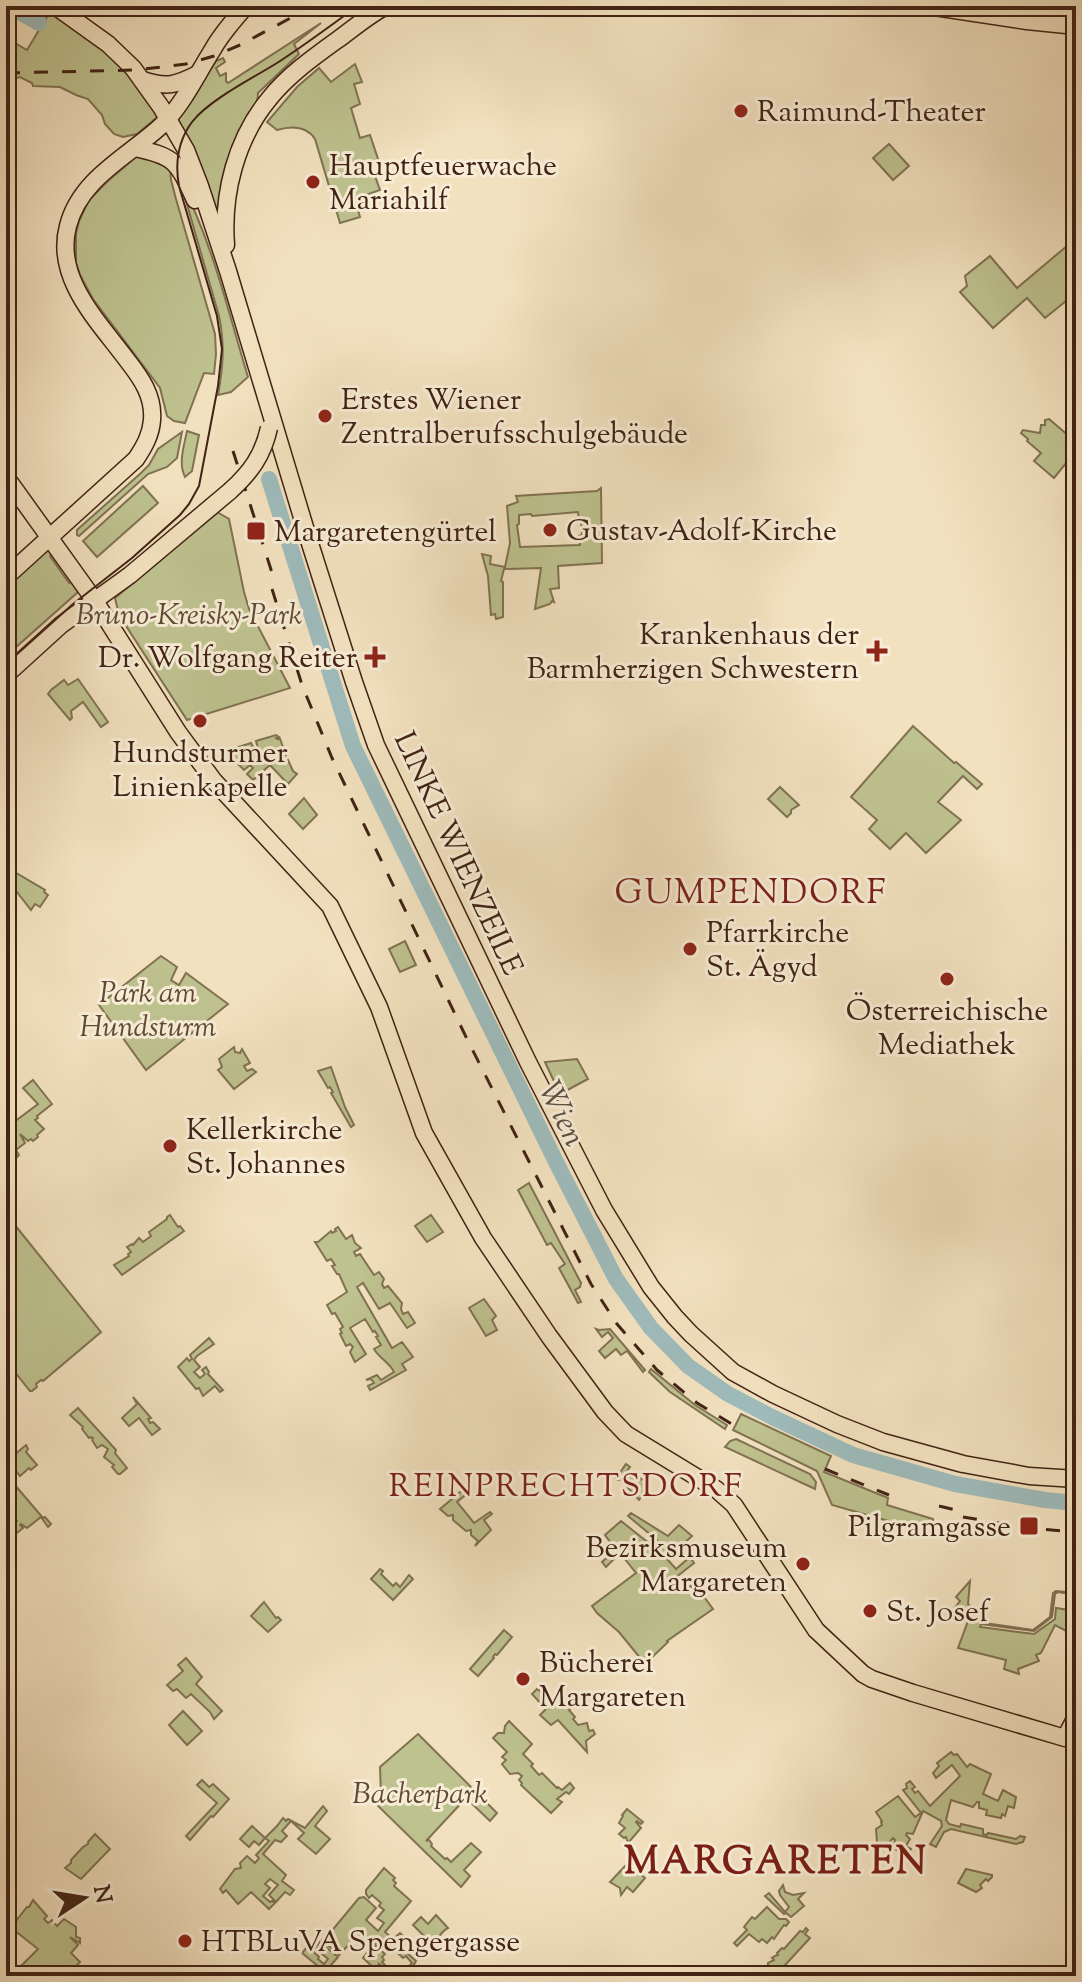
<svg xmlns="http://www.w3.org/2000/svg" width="1082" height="1982" font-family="'Sorts Mill Goudy',serif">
<rect width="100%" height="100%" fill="#f2e1bf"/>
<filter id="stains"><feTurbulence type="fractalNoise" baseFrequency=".0025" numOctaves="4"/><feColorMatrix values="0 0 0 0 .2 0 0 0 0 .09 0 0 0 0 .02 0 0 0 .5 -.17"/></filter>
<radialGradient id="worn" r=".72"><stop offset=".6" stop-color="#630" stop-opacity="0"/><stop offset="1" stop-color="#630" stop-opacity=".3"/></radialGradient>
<!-- green -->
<g fill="#bec28f" stroke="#807252" stroke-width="2" fill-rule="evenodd">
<path d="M990 6H1076V17Z"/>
<path d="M50 12C80 31 110 52 134 80 143 91 151 104 160 115L137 134 123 137 114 134 105 124 102 115 88 99 76 95 60 87 33 86 32 83 20 77 6 81V38L27 50Z"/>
<path d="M321 23 294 44 299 54 258 93 257 105 218 217 177 120 216 61 223 58 225 62 216 68 220 76 226 73V81L228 83Z"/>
<path d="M355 64 362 82 354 84 360 104 351 108 360 138 370 135 379 162 371 165 380 190 355 199 360 217 340 223 315 139C306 125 291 126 277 130L267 122 297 87 319 68 331 82Z"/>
<path d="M889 144 909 166 893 180 873 158Z"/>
<path d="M141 156 170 166 171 180 176 199 215 334 216 354 214 374 204 373 185 423 174 421 167 416 160 388 93 299 80 275 76 263V233L79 221 89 200 109 180 136 157Z"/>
<path d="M180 180C212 241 228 311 248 377L231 392 218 395C223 368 225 344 219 316Z"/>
<path d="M1068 245 1076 253V293L1045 318 1027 298 993 328 960 292 967 286 965 276 990 256 1017 288Z"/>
<path d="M1049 419 1076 442V451L1054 478 1034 461 1041 453 1027 441 1028 439 1021 433 1023 430 1040 433 1041 425H1045V420Z"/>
<path d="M187 431 199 435 192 471 185 477C178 463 184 446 187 431Z"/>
<path d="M182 432 177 458 167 467 148 474 79 536 77 535V530L141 473 149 465 158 449Z"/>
<path d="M143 486 158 503 97 557 83 541Z"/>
<path d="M601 488 602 563 558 566 559 588 550 589 554 602 552 601 550 604 535 609 541 568 504 569 501 581 503 582V617L496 619 495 614 491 615 488 576 482 554 491 556 490 564 505 567 510 543 507 506 518 502 516 496 597 491ZM578 512 579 521 581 522 582 535 579 536 580 545 520 547 517 525 519 524V515L531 514 532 516Z"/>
<path d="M217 512 229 519 244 592 249 609 290 688 187 720 119 615 115 598Z"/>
<path d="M48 549 52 554 50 556 69 583 71 582 78 592 6 656V584Z"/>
<path d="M78 679 108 722 101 727 83 702 71 711 72 718 70 720 48 694 51 690 64 680 68 685Z"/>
<path d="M913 726 954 763 956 762 982 784 977 789 963 776 938 802 961 820 926 853 906 833 890 849 869 829 877 820 851 797Z"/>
<path d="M276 735 279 737 276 738 277 739H280L286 755 280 758 281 762 288 760 293 771 297 774 288 784 270 765 253 780 247 774 253 768 250 765 244 770 235 761 229 750 251 743 256 752 258 748 256 741Z"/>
<path d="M780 787 799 805 791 810V813L787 817 768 799Z"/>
<path d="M304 798 317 815 303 829 289 814Z"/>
<path d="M6 867 45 890 44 892 48 895 40 907 35 904 31 910 6 878Z"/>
<path d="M405 941 416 965 400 972 389 949Z"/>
<path d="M161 956 177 967 171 980 179 985 186 973 228 1004 146 1070 99 1005Z"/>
<path d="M234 1047 235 1052 240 1053 242 1049 250 1063 244 1066 247 1071 252 1069 256 1072 234 1089 218 1070 222 1067 219 1059Z"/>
<path d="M577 1059 588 1079 560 1094 545 1062Z"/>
<path d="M331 1067 345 1107 354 1125 351 1127 331 1093 333 1092 330 1087 328 1088 318 1071Z"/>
<path d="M33 1080 52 1104 37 1116 38 1118 35 1120 44 1129 37 1135 38 1137 33 1141 31 1139 28 1141 20 1134 25 1143 16 1150 19 1155 11 1163 6 1157V1151L12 1146 6 1140V1128L38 1104 23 1088Z"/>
<path d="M529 1183 581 1283 580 1287 575 1290 581 1302 578 1303 559 1268 565 1264 551 1243 547 1245 518 1190Z"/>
<path d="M6 1214 101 1332 43 1381 41 1380 36 1384 37 1387 32 1391H30L6 1361Z"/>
<path d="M170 1215 178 1227 180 1226 184 1231 122 1275 114 1265 129 1256 128 1254 131 1252 127 1247 132 1244 133 1245 139 1238 143 1242 151 1236 149 1232 167 1219V1217Z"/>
<path d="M431 1215 443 1232 427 1242 415 1226Z"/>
<path d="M338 1227 346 1239 352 1235 355 1243 361 1248 354 1252 356 1256 360 1254 374 1275 379 1272 384 1279 382 1284 384 1288 388 1286 402 1303 401 1309 403 1314 408 1312 415 1323 407 1328 390 1303 379 1309 363 1283 357 1287 392 1348 402 1342 413 1357 402 1364 406 1370 370 1390 368 1386 374 1383 371 1379 366 1380 377 1375 381 1380 394 1372C389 1362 380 1359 374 1349L381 1345 376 1337 378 1336 375 1331 373 1332 365 1319 350 1328 366 1354 355 1362 350 1352 353 1347 350 1344 346 1346 340 1334 342 1333 340 1329 343 1327 335 1313 332 1314 327 1305 347 1292 339 1274H337L332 1266 335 1265 331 1259 327 1261 315 1242H318L331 1231 332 1233 336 1231 335 1229Z"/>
<path d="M484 1299 496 1316 492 1320 497 1330 486 1336 469 1308Z"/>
<path d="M596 1329 599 1330 610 1329 645 1370 643 1372 627 1351 621 1355 616 1349 605 1358 599 1351 613 1338 608 1332 602 1337Z"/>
<path d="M209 1338 214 1344 197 1356 194 1360 200 1367 194 1372 200 1378 205 1374 202 1370 206 1367 209 1372 208 1374 223 1390 220 1392 215 1386 203 1396 199 1388 196 1389 178 1367 187 1358 189 1361 192 1359 190 1355Z"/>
<path d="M651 1369 695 1405 727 1425 725 1429 670 1392 649 1372Z"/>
<path d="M133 1397 151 1418 148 1419 150 1423 153 1422 160 1429 152 1435 139 1418 129 1426 122 1418 137 1404Z"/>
<path d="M78 1408 116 1450 115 1453 127 1468 120 1474H118L112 1467 114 1465 104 1457 108 1449 102 1445 97 1448 92 1440 93 1438 91 1437 89 1438 82 1429 83 1427 70 1415Z"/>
<path d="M741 1414 831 1456 824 1472 888 1498 887 1505 933 1519V1522L917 1526 899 1524 832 1505 817 1471 733 1430Z"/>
<path d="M736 1439 810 1474 816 1482 815 1489 725 1447 730 1441Z"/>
<path d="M26 1445 28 1449 26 1452 37 1465 31 1470 29 1468 20 1476 10 1464 14 1458 13 1456Z"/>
<path d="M626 1464 630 1467 627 1471 640 1478 639 1480 642 1479 650 1484 639 1500 620 1479 618 1480 614 1476 619 1474Z"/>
<path d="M14 1484 43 1518 45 1517 51 1524 48 1527 41 1517 27 1528 21 1524 20 1525 23 1528 7 1541 13 1549 7 1554 6 1531 17 1521 6 1506V1491Z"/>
<path d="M466 1487 469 1492 457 1502 474 1523 490 1512 492 1514 484 1520 491 1530 475 1546 478 1541 471 1535V1530L466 1531 453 1520V1515L448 1516 440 1509Z"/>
<path d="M631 1513 668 1536 679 1525 692 1536 667 1559 676 1569 690 1557 694 1563 675 1578 684 1588 683 1591 695 1583 691 1587 695 1592 699 1590 713 1609 667 1641 668 1642 645 1664 619 1632 597 1613 592 1606 636 1573 620 1553 606 1567 602 1562 616 1550 605 1535 621 1521 655 1548 657 1540 628 1516Z"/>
<path d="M380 1569 383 1571 381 1574 393 1586 396 1583 400 1587 409 1575 413 1579 393 1600 371 1579Z"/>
<path d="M970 1581 968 1604 978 1612 977 1617 984 1623 1033 1630 1050 1617 1053 1593 1056 1591 1076 1593V1595L1058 1592 1055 1594 1052 1617 1034 1631 981 1624 980 1627 1034 1634 1055 1619 1056 1608 1069 1610 1071 1597 1076 1598 1074 1602 1076 1603V1619L1072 1620 1076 1621V1636L1055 1625 1041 1653 1036 1655 1039 1661 1018 1669 1019 1674 1004 1669 1006 1660 958 1648 968 1621 953 1610 960 1601 956 1597Z"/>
<path d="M264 1602 276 1618 278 1617 281 1620 268 1632 251 1616Z"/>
<path d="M504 1630 512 1637 497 1655 495 1654 493 1657 494 1658 478 1676 470 1669Z"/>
<path d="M186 1658 202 1677 196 1684 222 1711 214 1719 210 1712 191 1694 186 1698 177 1689 173 1691 167 1685 183 1671 178 1665Z"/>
<path d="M537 1689 543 1693 544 1699 548 1696 555 1697 553 1700 557 1703 559 1700V1697L565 1695 570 1702 572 1701 575 1704 569 1710 575 1717 573 1719 578 1725 587 1723 589 1731 593 1730 595 1734 586 1741 587 1752 558 1720 551 1725 540 1715 546 1709 532 1694Z"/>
<path d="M183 1711 202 1731 187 1745 169 1725Z"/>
<path d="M509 1721 532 1744 523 1754 533 1764 531 1766 539 1775 542 1773 557 1788 558 1787 562 1790 570 1783 574 1788 569 1794 566 1792 557 1799 562 1802 551 1813 521 1785 522 1783 519 1780 522 1776 518 1773 510 1774 502 1764 506 1760 502 1757 507 1752 493 1738 498 1733H504L505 1726Z"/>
<path d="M418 1734 497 1813 490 1821 466 1798 426 1841 429 1840 432 1844 431 1846 445 1859 447 1858 451 1862 471 1843 481 1852 464 1870 470 1876 461 1887 374 1802 381 1794 380 1767Z"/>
<path d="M951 1752 954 1755 957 1754 967 1767 970 1764 991 1774 983 1794 998 1801 1003 1790 1016 1797 1014 1808 1008 1806 1005 1816 1002 1814 1001 1818 986 1815 987 1810 979 1808V1802H977L973 1807 951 1800 946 1820 949 1824 960 1827 961 1824 983 1829V1834L987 1835 988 1833 1016 1839 1020 1836 1025 1837 1023 1842 1016 1844 951 1829 944 1832 936 1847 930 1844 942 1826 941 1821 923 1811 913 1834 907 1833 906 1835 910 1839 906 1846 911 1849 908 1855 892 1848 895 1840 893 1838 887 1845 883 1843 880 1845 877 1842 876 1829 882 1825 881 1822 882 1821 876 1812 898 1796 915 1817 921 1813 903 1790 907 1788 906 1784 910 1781 915 1787 912 1789 915 1793 918 1791 930 1806 960 1776 952 1765 936 1778 933 1773 939 1766 937 1763Z"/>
<path d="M202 1780 209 1787 213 1784 229 1799 213 1817 211 1816 190 1840 186 1836 217 1803 197 1785Z"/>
<path d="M323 1806 327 1811 315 1826 330 1839 316 1854 298 1839 304 1833 291 1821 282 1831 287 1836 281 1842 275 1840 263 1854 286 1875 282 1881 294 1890 290 1895 285 1892 276 1902 269 1895 278 1885 270 1879 265 1884 270 1888 263 1896 270 1902 272 1901 275 1903 269 1909 251 1892 238 1904 226 1890 223 1893 220 1889 235 1869 241 1868 240 1863 247 1856 255 1863 259 1858 256 1855 269 1841 265 1838 259 1845 254 1841 249 1847 240 1839 252 1826 265 1838 277 1826 283 1818 286 1821 288 1819 305 1828Z"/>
<path d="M627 1809 643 1822 641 1824 637 1821 636 1822 641 1828 628 1843 626 1837 624 1838 619 1834 625 1828 619 1823 623 1816 622 1815Z"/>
<path d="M95 1834 110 1849 81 1879 65 1868 71 1863V1860L83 1847 88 1844V1842Z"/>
<path d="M628 1863 635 1869 634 1872 636 1873 637 1871 645 1878 633 1892 627 1887 621 1895 620 1888 610 1882Z"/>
<path d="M384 1868 395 1878 393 1880 396 1883 394 1886 411 1901 385 1932 393 1939 400 1933 403 1936 396 1943 416 1961 412 1968 409 1966 412 1963 406 1956 403 1958 381 1937 375 1945 385 1954 382 1957 384 1960 382 1962 386 1966 385 1968 378 1963 384 1969 379 1973 363 1958 370 1949 356 1937 339 1955 322 1940 330 1933 359 1898 364 1897 376 1908 366 1920 378 1931 384 1923 377 1918 384 1910 379 1906 381 1903 372 1895 369 1898 366 1894V1890Z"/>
<path d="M966 1869 992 1875V1877L988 1881 986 1879 980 1885 982 1888 976 1892 958 1883Z"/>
<path d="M783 1885 785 1892 793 1895 804 1893 798 1899 804 1906 791 1917 786 1913 784 1914 765 1896 769 1893 785 1912 789 1907 780 1895 779 1891Z"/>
<path d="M33 1900 47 1916 44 1919 48 1923 52 1920 57 1926 64 1919 76 1927V1937L80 1938V1943L70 1937 78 1945 71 1953 80 1962 67 1975 11 1976 38 1949 9 1926H12L27 1907H29Z"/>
<path d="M767 1907 779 1919H786L789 1922 786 1926 784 1925 774 1939 772 1937 767 1943 762 1939 759 1942 749 1934 737 1946 734 1943 747 1930 744 1927 752 1917 755 1919Z"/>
<path d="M436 1915 448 1928C440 1932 438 1940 432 1944L413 1925 421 1917 428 1924Z"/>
<path d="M806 1928 808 1930 805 1934 810 1938 775 1976H756L759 1975 758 1973 764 1970 763 1968 768 1965V1963L774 1960 772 1958 775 1956 778 1955 777 1953 782 1948 784 1949 800 1931 803 1932Z"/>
<path d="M320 1942 338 1957 325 1972 302 1953 308 1946 319 1957 318 1959 324 1964 328 1959 315 1948Z"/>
</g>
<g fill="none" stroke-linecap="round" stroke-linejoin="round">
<!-- river -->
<g stroke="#9ebbbb" stroke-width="16">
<path d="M9 6 39 23"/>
<path d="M269 479 353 746 557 1164 616 1279 651 1328 688 1366 728 1394 772 1417 853 1455 955 1484 1045 1500 1076 1503"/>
</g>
<!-- major casing -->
<g stroke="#412215" stroke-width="19">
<g id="major">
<path d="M55 6 108 44 133 68 161 107 186 150 200 186 228 271 307 534 354 682 376 745 528 1062 604 1210 651 1287 675 1317 691 1334 733 1372 773 1394 837 1424 883 1442 963 1464 1029 1476 1076 1479"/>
<path d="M928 6 1027 21 1076 26"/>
<path d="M143 80C167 88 176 85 198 74"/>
<path d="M134 148C176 156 178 163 195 200"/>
<path d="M226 245C222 194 236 139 269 99 288 75 315 56 340 38 355 27 369 15 386 6"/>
<path d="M6 477 95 601 178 732 214 781 330 906 379 1007 424 1133 483 1238 549 1336 605 1412 626 1434 716 1489 734 1505 816 1630 863 1674 872 1679 913 1693 1065 1738 1076 1717"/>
<path d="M6 577 136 459C144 447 151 435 152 420 154 396 141 378 127 360 98 321 54 278 68 226 80 178 129 156 162 125 184 103 196 76 213 49 222 33 234 20 246 6"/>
<path d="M6 675 61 625 130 575 230 491"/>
</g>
</g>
<!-- major -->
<use href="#major" stroke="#f2e1bf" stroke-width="16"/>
<!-- tram -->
<path stroke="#412215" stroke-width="2" d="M6 664 73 604 132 558 180 515 189 504 199 486 218 386 222 349 217 316 179 186C175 164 178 141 192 122 209 100 253 78 277 63 305 45 331 25 358 6"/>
<!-- rail -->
<g stroke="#412215" stroke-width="3" stroke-dasharray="14 14" stroke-linecap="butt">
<path d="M6 73 136 70 186 64 214 56 240 45 313 6"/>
<path d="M233 451 274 579"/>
<path d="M272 589 302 685 332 758 467 1039 591 1284 617 1324 657 1370 697 1403 735 1426"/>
<path d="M825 1469 889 1495"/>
<path d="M939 1506 956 1510"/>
<path d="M963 1517 1028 1528 1076 1532"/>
</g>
<!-- major-bridge casing -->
<g stroke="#412215" stroke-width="19" stroke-linecap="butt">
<path id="major-bridge" d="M230 491C251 472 263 455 269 428"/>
</g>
<!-- major-bridge -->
<use href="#major-bridge" stroke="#f2e1bf" stroke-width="16"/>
</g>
<!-- markers -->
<g fill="#8f2418" stroke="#f7ecd5" stroke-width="3">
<circle cx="741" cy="111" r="8"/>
<circle cx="313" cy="182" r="8"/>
<circle cx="325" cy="416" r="8"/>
<circle cx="550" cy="530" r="8"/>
<rect x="246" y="521" width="20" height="20" rx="4"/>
<path d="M873 639h8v8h8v8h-8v8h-8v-8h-8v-8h8z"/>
<path d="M371 645h8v8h8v8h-8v8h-8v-8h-8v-8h8z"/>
<circle cx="200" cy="721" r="8"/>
<circle cx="690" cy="949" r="8"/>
<circle cx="947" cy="979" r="8"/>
<circle cx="170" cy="1146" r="8"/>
<rect x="1019" y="1516" width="20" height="20" rx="4"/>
<circle cx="803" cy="1564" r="8"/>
<circle cx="870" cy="1611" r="8"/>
<circle cx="523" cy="1679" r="8"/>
<circle cx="185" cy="1941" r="8"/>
</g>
<g text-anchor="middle" stroke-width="6" stroke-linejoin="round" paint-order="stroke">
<!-- poi labels -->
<g font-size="30" fill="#412215" stroke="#f7ecd5" text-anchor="start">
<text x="757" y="121">Raimund-Theater</text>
<text x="329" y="175">Hauptfeuerwache<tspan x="329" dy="34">Mariahilf</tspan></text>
<text x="341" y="409">Erstes Wiener<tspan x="341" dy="34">Zentralberufsschulgebäude</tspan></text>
<text x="566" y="540">Gustav-Adolf-Kirche</text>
<text x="274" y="541">Margaretengürtel</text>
<text x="859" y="644" text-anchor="end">Krankenhaus der<tspan x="859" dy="34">Barmherzigen Schwestern</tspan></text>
<text x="357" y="667" text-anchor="end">Dr. Wolfgang Reiter</text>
<text x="200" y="762" text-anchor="middle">Hundsturmer<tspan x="200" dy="34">Linienkapelle</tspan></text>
<text x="706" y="942">Pfarrkirche<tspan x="706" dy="34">St. Ägyd</tspan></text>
<text x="947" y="1020" text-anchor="middle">Österreichische<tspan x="947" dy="34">Mediathek</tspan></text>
<text x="186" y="1139">Kellerkirche<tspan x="186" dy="34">St. Johannes</tspan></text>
<text x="1011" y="1536" text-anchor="end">Pilgramgasse</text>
<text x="787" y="1557" text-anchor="end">Bezirksmuseum<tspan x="787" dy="34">Margareten</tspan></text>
<text x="886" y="1621">St. Josef</text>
<text x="539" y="1672">Bücherei<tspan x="539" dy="34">Margareten</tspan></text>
<text x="201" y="1951">HTBLuVA Spengergasse</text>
</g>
<!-- park labels -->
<g font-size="30" font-style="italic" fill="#604a34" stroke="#f7ecd5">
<text x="189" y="624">Bruno-Kreisky-Park</text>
<text x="148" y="1002">Park am<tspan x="148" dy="34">Hundsturm</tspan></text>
<text x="420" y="1803">Bacherpark</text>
</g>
<!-- street labels -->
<g font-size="30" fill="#412215" stroke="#f7ecd5">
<text transform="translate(459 853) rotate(65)" y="10">LINKE WIENZEILE</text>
</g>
<!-- water labels -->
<g font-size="32" font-style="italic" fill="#5d5047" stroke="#f7ecd5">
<text transform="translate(563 1113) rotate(64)" y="11">Wien</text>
</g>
<!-- neighbourhood labels -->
<g font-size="32" letter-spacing="2" fill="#7a1f14" stroke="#f7ecd5">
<text x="566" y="1496">REINPRECHTSDORF</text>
</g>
<!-- quarter labels -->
<g font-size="34" letter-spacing="2" fill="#7a1f14" stroke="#f7ecd5">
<text x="751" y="903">GUMPENDORF</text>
</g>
<!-- district labels -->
<g font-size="38" font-weight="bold" letter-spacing="2" fill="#7a1f14" stroke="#f7ecd5">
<text x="776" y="1873">MARGARETEN</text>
</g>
</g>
<!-- margin -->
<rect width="1082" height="1982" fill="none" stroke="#f2e1bf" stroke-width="32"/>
<rect x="8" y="8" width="1066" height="1966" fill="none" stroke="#412215" stroke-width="4"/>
<rect x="16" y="16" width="1050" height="1950" fill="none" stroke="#412215" stroke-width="2"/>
<!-- north arrow -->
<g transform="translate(84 1898) rotate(78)" stroke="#f7ecd5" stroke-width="6" paint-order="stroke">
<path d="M0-6L14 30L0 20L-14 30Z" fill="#412215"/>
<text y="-12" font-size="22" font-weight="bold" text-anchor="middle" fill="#412215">N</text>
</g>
<rect width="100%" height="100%" filter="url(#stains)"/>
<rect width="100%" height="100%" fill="url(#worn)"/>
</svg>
